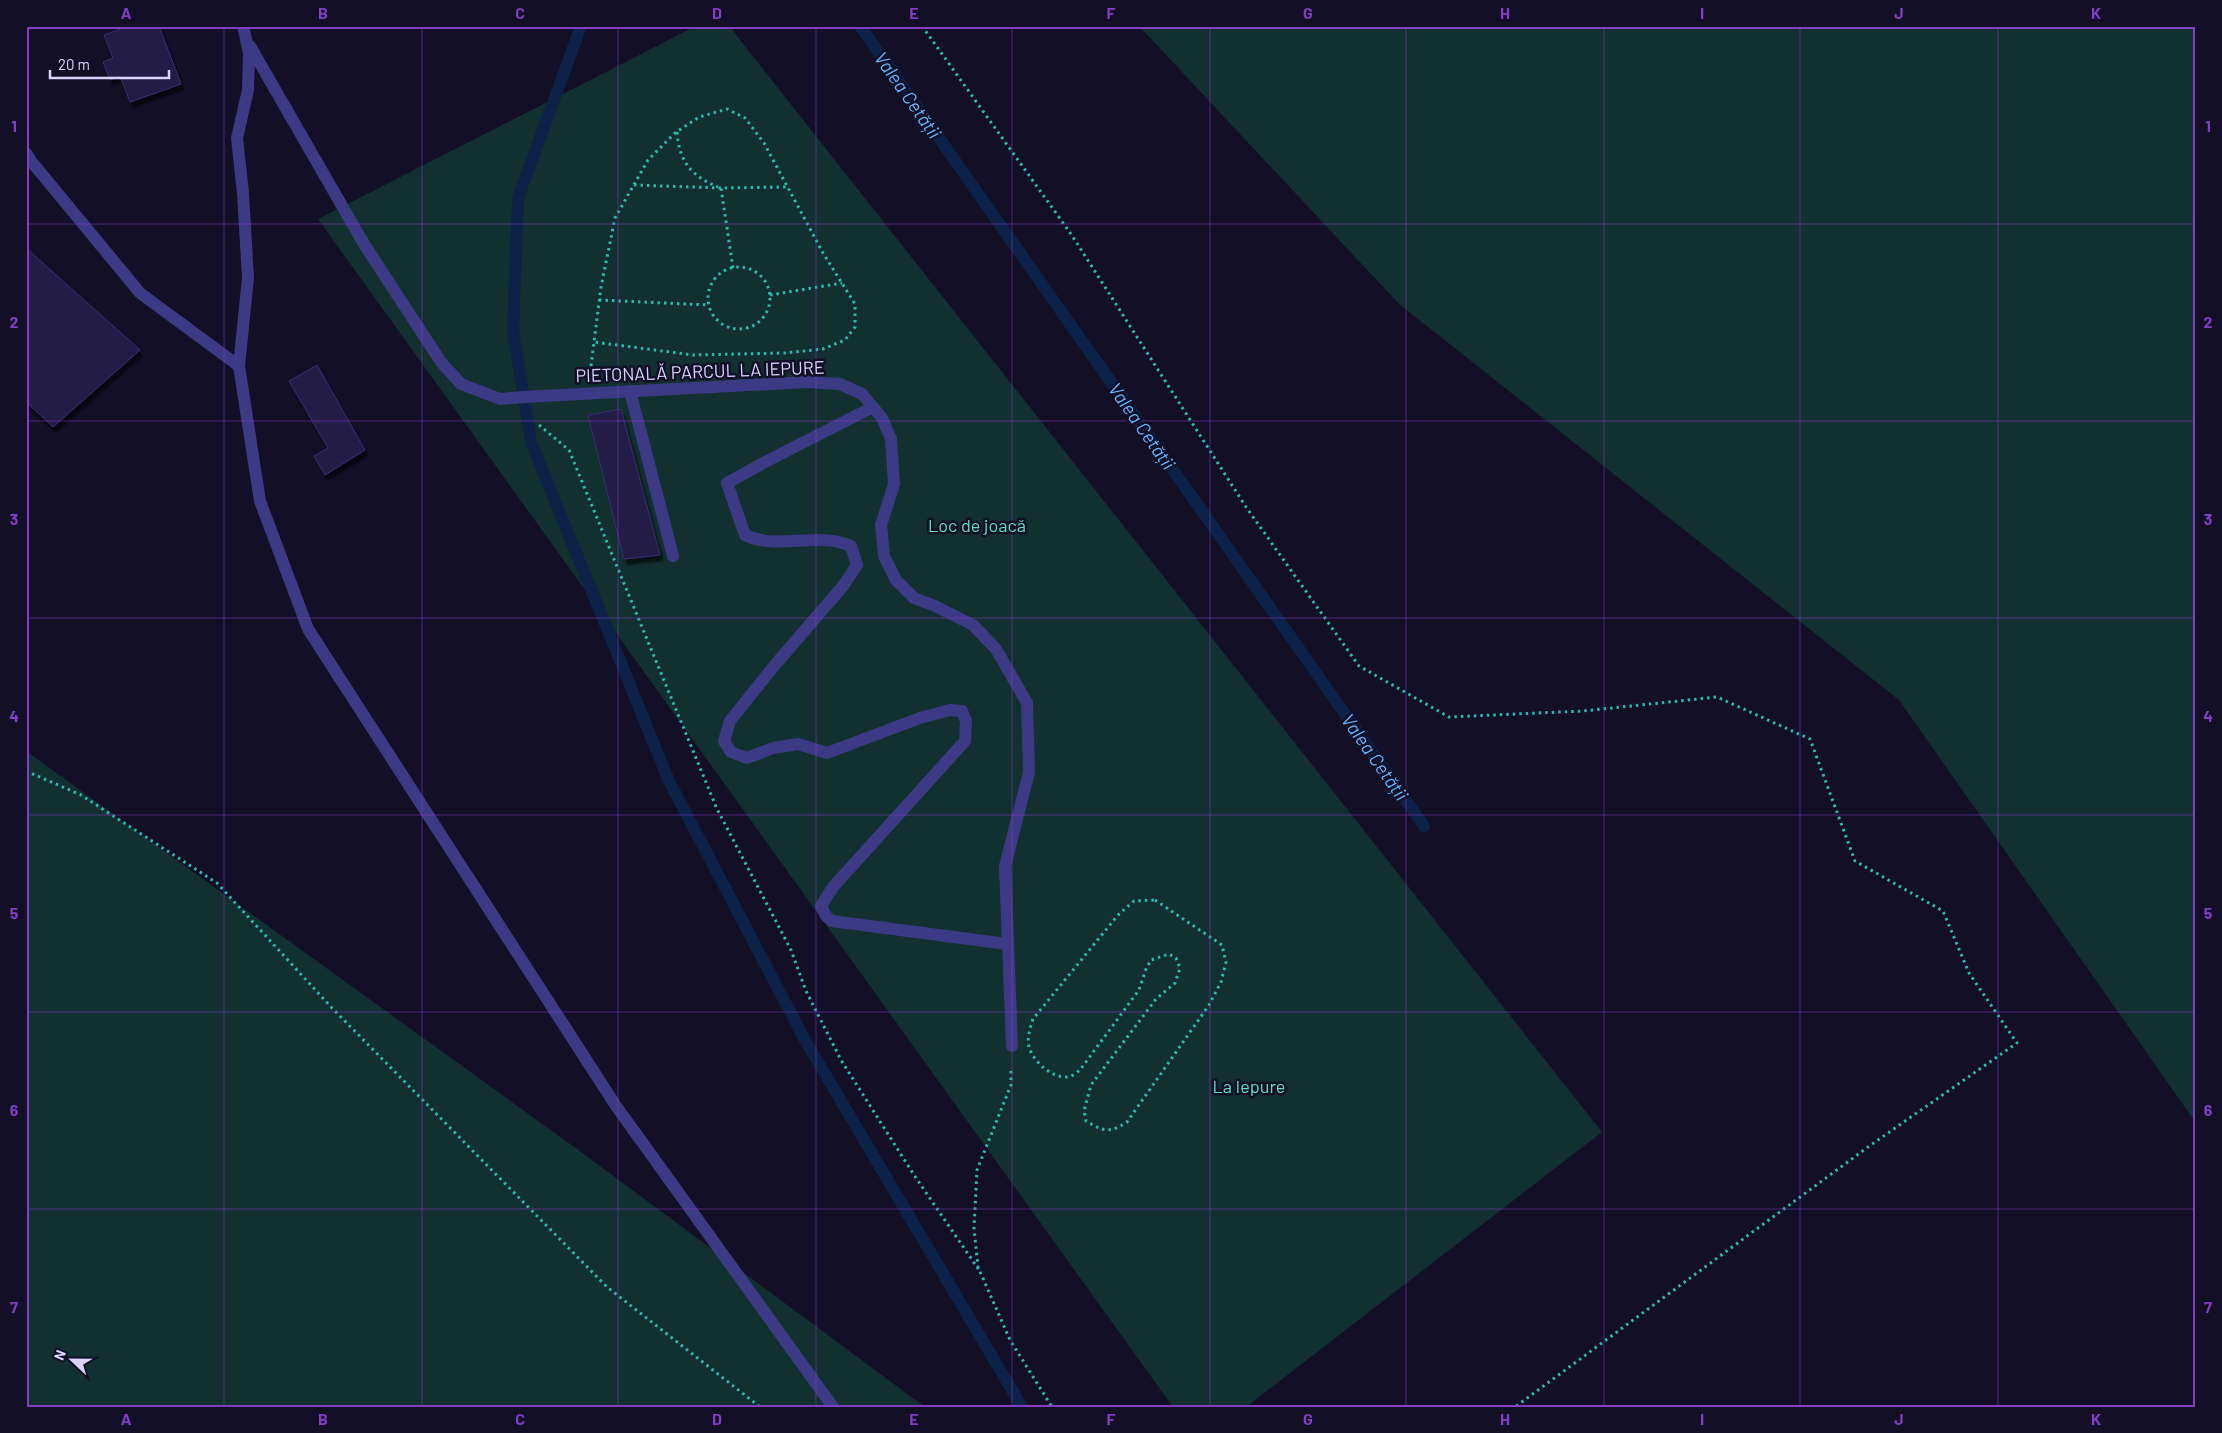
<svg xmlns="http://www.w3.org/2000/svg" width="2222" height="1433" font-family="Barlow,sans-serif">
<defs>
<filter id="shadow"><feDropShadow dx="3" dy="5.5" stdDeviation="1" flood-color="#0009"/></filter>
</defs>
<rect width="100%" height="100%" fill="#130f26"/>
<!-- green -->
<g fill="#12302f">
<path d="M696 26H729L1602 1132 1246 1407H1173L318 219Z"/>
<path d="M1139 26H2196V1123L1899 700 1399 304Z"/>
<path d="M26 751 577 1149 925 1407H26Z"/>
</g>
<g fill="none" stroke-linecap="round" stroke-linejoin="round">
<!-- stream -->
<g stroke="#0c2248" stroke-width="12">
<path d="M581 26 518 198 513 330 531 442 669 781 805 1040 1022 1407"/>
<path d="M860 26 1424 826"/>
</g>
</g>
<!-- building -->
<g fill="#241b47" stroke="#3b2d73" filter="url(#shadow)">
<path d="M129 26H159L181 84 130 102 120 76 110 80 103 62 113 58 104 35Z"/>
<path d="M26 248 140 350 53 427 26 402Z"/>
<path d="M317 365 365 450 325 475 314 456 328 448 289 381Z"/>
<path d="M621 409 660 555 624 559 588 415Z"/>
</g>
<g fill="none" stroke-linecap="round" stroke-linejoin="round">
<!-- path -->
<g stroke="#2fb8b0" stroke-width="3" stroke-dasharray="2.5 4" stroke-linecap="butt">
<path d="M922 26 1071 234 1246 507 1359 666 1449 717 1583 711 1717 697 1810 739 1855 861 1943 911 1969 973 2017 1043 1868 1147 1515 1407"/>
<path d="M677 132C679 161 691 176 718 187"/>
<path d="M634 185 721 188"/>
<circle cx="739" cy="298" r="31"/>
<path d="M733 268 721 188 787 187"/>
<path d="M770 295 842 283"/>
<path d="M599 300 709 305"/>
<path d="M591 366 601 287 615 218 648 160 675 133 699 117 727 109 745 118 764 143 823 253 855 304V327L845 340 823 349 785 353 693 355 594 342"/>
<path d="M539 425 569 450 717 809 791 950 806 991 841 1060 914 1175 979 1270"/>
<path d="M26 771 81 795 217 883 332 1008 607 1287 760 1407"/>
<path d="M1155 900 1222 945 1226 962 1221 982 1209 1005 1127 1122C1109 1134 1103 1131 1086 1121L1084 1111 1091 1085 1156 999 1175 983 1180 968 1176 958 1169 954 1151 960 1146 969 1139 990 1080 1070C1077 1072 1072 1077 1067 1077 1051 1078 1033 1061 1029 1047 1027 1038 1030 1028 1033 1019L1118 915 1134 901Z"/>
<path d="M1011 1071V1085L977 1170 974 1228 978 1267 1010 1340 1052 1407"/>
</g>
<!-- pedestrian -->
<g stroke="#3d3a85" stroke-width="12">
<path d="M630 391 673 556"/>
<path d="M524 397 807 382 840 384 862 394 882 418 891 439 894 484 881 525 884 556 896 580 914 598 935 606 973 625 996 649 1027 703 1029 772 1005 866 1012 1046"/>
<path d="M873 407 765 462 727 483 745 535C778 551 818 531 851 546L857 565 843 586 774 666 730 721 724 741 731 752 747 758 773 748 798 744 827 753 920 718 950 710 962 711 966 721 965 741 833 887 821 906 826 916 832 921 1007 944"/>
</g>
<!-- minor -->
<g stroke="#3d3a85" stroke-width="12">
<path d="M243 26 249 53 248 90 237 138 243 193 248 278 239 366 260 501 308 629 616 1106 833 1407"/>
<path d="M250 46 364 244 441 362 461 384 500 399 524 397"/>
<path d="M26 153 31 161 140 293 239 366"/>
</g>
</g>
<!-- grid -->
<path fill="none" stroke="#843dc5" stroke-width="1" stroke-opacity="0.55" d="M224 26V1407M422 26V1407M618 26V1407M816 26V1407M1012 26V1407M1210 26V1407M1406 26V1407M1604 26V1407M1800 26V1407M1998 26V1407M26 224H2196M26 421H2196M26 618H2196M26 815H2196M26 1012H2196M26 1209H2196"/>
<g text-anchor="middle" stroke-width="5" stroke-linejoin="round" paint-order="stroke">
<!-- street labels -->
<g font-size="18" fill="#d9d4ff" stroke="#130f26">
<text transform="translate(700 372) rotate(-2)" y="6">PIETONALǍ PARCUL LA IEPURE</text>
</g>
<!-- park labels -->
<g font-size="18" fill="#5fe0c0" stroke="#130f26">
<text x="977" y="532">Loc de joacă</text>
<text x="1249" y="1093">La Iepure</text>
</g>
<!-- water labels -->
<g font-size="19" font-style="italic" fill="#62b6ff" stroke="#130f26">
<text transform="translate(908 95) rotate(55)" y="7">Valea Cetății</text>
<text transform="translate(1142 426) rotate(55)" y="7">Valea Cetății</text>
<text transform="translate(1375 757) rotate(55)" y="7">Valea Cetății</text>
</g>
</g>
<!-- border -->
<rect width="2222" height="1433" fill="none" stroke="#130f26" stroke-width="55"/>
<!-- north arrow -->
<g transform="translate(72 1360) rotate(292)" stroke="#130f26" stroke-width="4" paint-order="stroke">
<path d="M0-4L9 19L0 12L-9 19Z" fill="#d9d4ff"/>
<text y="-8" font-size="14" font-weight="bold" text-anchor="middle" fill="#d9d4ff">N</text>
</g>
<!-- scale -->
<path d="M50 70v8h119v-8" fill="none" stroke="#d9d4ff" stroke-width="2.5"/>
<text x="58" y="70" font-size="15" fill="#d9d4ff" stroke="#130f26" stroke-width="4" paint-order="stroke">20 m</text>
<rect x="28" y="28" width="2166" height="1378" fill="none" stroke="#843dc5" stroke-width="2"/>
<g font-size="16" text-anchor="middle" font-weight="bold" fill="#843dc5">
<text x="126" y="19">A</text>
<text x="323" y="19">B</text>
<text x="520" y="19">C</text>
<text x="717" y="19">D</text>
<text x="914" y="19">E</text>
<text x="1111" y="19">F</text>
<text x="1308" y="19">G</text>
<text x="1505" y="19">H</text>
<text x="1702" y="19">I</text>
<text x="1899" y="19">J</text>
<text x="2096" y="19">K</text>
<text x="14" y="132">1</text>
<text x="2208" y="132">1</text>
<text x="14" y="328">2</text>
<text x="2208" y="328">2</text>
<text x="14" y="525">3</text>
<text x="2208" y="525">3</text>
<text x="14" y="722">4</text>
<text x="2208" y="722">4</text>
<text x="14" y="919">5</text>
<text x="2208" y="919">5</text>
<text x="14" y="1116">6</text>
<text x="2208" y="1116">6</text>
<text x="14" y="1313">7</text>
<text x="2208" y="1313">7</text>
<text x="126" y="1425">A</text>
<text x="323" y="1425">B</text>
<text x="520" y="1425">C</text>
<text x="717" y="1425">D</text>
<text x="914" y="1425">E</text>
<text x="1111" y="1425">F</text>
<text x="1308" y="1425">G</text>
<text x="1505" y="1425">H</text>
<text x="1702" y="1425">I</text>
<text x="1899" y="1425">J</text>
<text x="2096" y="1425">K</text>
</g>
</svg>
